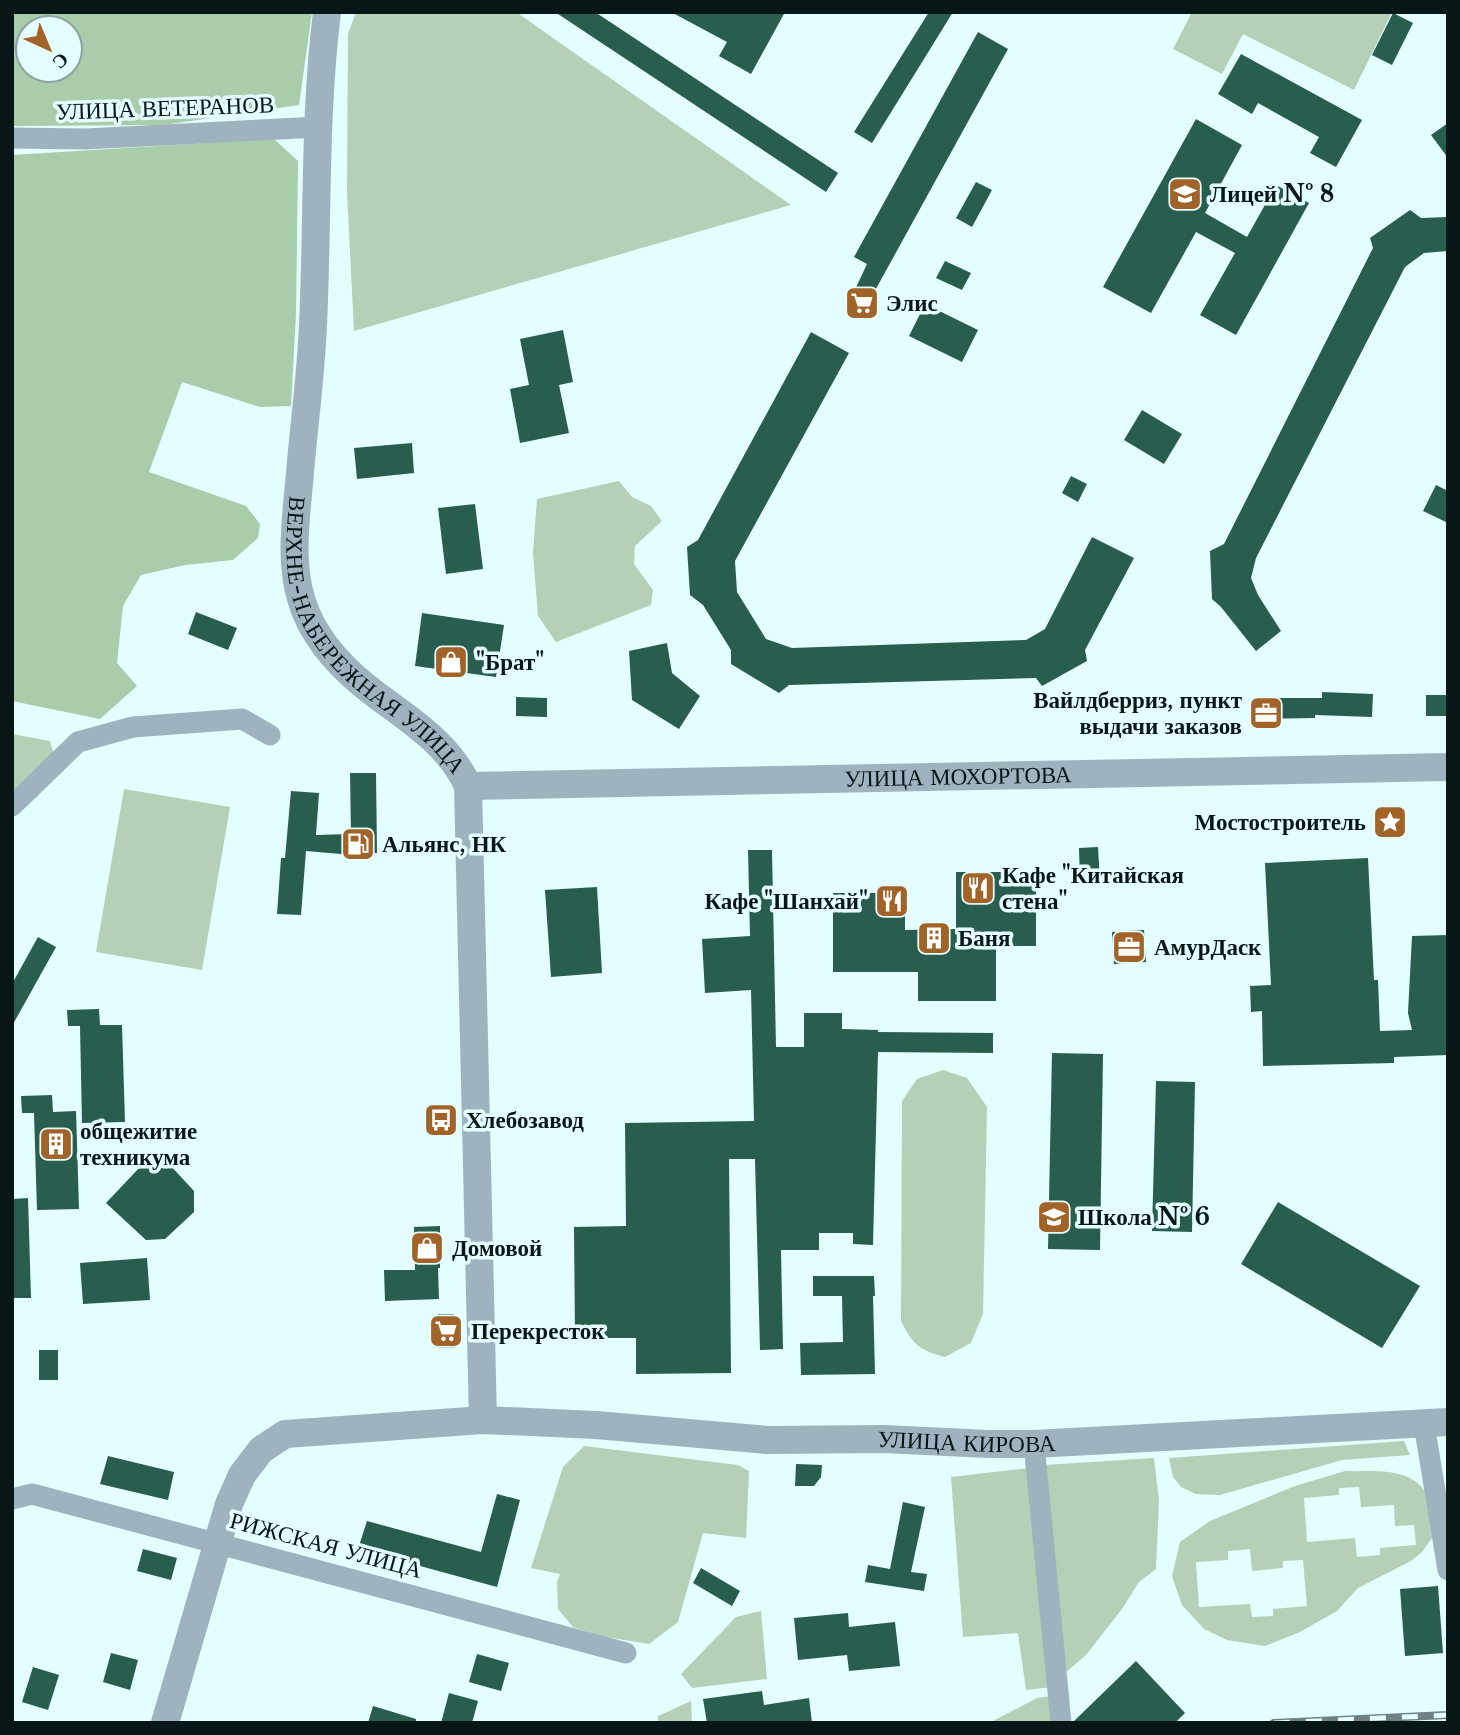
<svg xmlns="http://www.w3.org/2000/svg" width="1460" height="1735" font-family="'Libre Baskerville',serif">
<rect width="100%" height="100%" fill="#e4fdff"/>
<!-- green -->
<g fill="#b5d0b6" fill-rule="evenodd">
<path d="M356 12H516L791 205 354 331 347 192 348 34Z"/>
<path d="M1192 12H1392L1354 90 1243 34 1222 74 1173 49Z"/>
<path d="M619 481 632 497 651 506 662 521 635 546 634 564 653 590 651 605 556 642 538 616 533 553 537 499Z"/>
<path d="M12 734 50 741 54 755 34 770 12 792Z"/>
<path d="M124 789 230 807 202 970 96 952Z"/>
<path d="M943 1070 967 1078 987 1107 983 1314 971 1343 945 1357C919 1350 913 1345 901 1321L902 1101 917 1079Z"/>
<path d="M1404 1441 1410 1455 1342 1460 1220 1495 1196 1494 1181 1487 1173 1477 1169 1458Z"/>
<path d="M584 1446 738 1465 749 1471 746 1538 703 1533 678 1622 649 1644 600 1636 573 1627 558 1609 557 1582 560 1574 531 1568 563 1467Z"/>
<path d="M1154 1458 1159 1500 1156 1569 1139 1582 1122 1609 1086 1655 1064 1674 1045 1465Z"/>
<path d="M1030 1468 1052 1687 1026 1690 1018 1633 963 1637 951 1477Z"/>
<path d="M1345 1471C1371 1472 1410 1466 1426 1493 1431 1502 1432 1524 1434 1535L1422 1552 1411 1561 1358 1588 1337 1611 1300 1632 1265 1646 1227 1640 1204 1629 1182 1605 1172 1576 1180 1542 1210 1521 1295 1486ZM1359 1487 1361 1507 1394 1505 1395 1526 1414 1525 1416 1545 1380 1548V1555L1357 1557 1355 1538 1307 1542 1304 1498 1339 1495V1488ZM1250 1549 1252 1571 1283 1568V1561L1303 1560 1307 1606 1273 1609V1616L1252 1617 1250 1604 1199 1607 1196 1562 1228 1560V1551Z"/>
<path d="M761 1611 767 1679 692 1688 681 1674 736 1617Z"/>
<path d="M1051 1696 1054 1723H989L1037 1698Z"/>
<path d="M691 1701 692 1723H658V1716Z"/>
</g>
<!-- forest -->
<g fill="#a9ccaa" fill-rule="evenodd">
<path d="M12 12H312L299 105 163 125 12 126ZM28 28H70V70H28Z"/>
<path d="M274 139 298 161 296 314 291 406 260 407 182 382 149 472 246 506 260 524 258 538 233 560 185 565 141 575 123 606 117 663 137 686 100 719 12 701V155Z"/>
</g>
<!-- building -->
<g fill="#295d4f">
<path d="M555 12H595L838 173 826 192Z"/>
<path d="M671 12H785L751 74 719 56 727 42Z"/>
<path d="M929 12H953L872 143 854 132Z"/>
<path d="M1393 13 1413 23 1392 65 1372 55Z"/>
<path d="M978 32 1008 49 872 296 877 298 868 319 846 309 867 264 854 257Z"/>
<path d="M1241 54 1362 120 1336 167 1310 153 1319 137 1258 103 1252 114 1218 94Z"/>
<path d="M1196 119 1242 145 1205 213 1247 237 1276 185 1309 203 1236 335 1200 315 1235 253 1196 232 1151 313 1103 287Z"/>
<path d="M1448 123V158L1431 135Z"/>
<path d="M976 182 992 190 972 227 956 218Z"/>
<path d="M1410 210 1421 218 1448 217V251L1424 253 1405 267 1256 558 1251 578 1258 595 1281 631 1256 651 1221 607 1212 599 1210 551 1224 544 1373 248 1370 238Z"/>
<path d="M945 261 971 273 962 290 936 278Z"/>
<path d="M925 304 978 330 962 362 909 336Z"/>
<path d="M563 330 573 382 559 385 569 433 520 443 510 389 529 385 520 339Z"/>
<path d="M811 332 849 353 735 561 737 592 766 639 792 648 1026 640 1045 629 1092 537 1134 558 1085 650 1087 661 1042 686 1036 678 789 685 779 693 731 664V650L703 605 690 595 687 547 698 540Z"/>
<path d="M1142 410 1182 434 1164 464 1124 440Z"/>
<path d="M412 443 414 473 357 479 354 448Z"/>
<path d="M1071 476 1087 484 1078 502 1062 493Z"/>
<path d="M1436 485 1448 491V523L1423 511Z"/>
<path d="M475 504 483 569 446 574 438 508Z"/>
<path d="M196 612 237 628 228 650 188 634Z"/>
<path d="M422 613 504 625 496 677 415 666Z"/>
<path d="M667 643 672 673 700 696 679 729 632 700 629 651Z"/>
<path d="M1322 692 1373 694 1372 717 1315 715V718L1261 719V698H1322Z"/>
<rect x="1426" y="695" width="22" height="21"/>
<path d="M516 697 547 698V717L516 716Z"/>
<path d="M350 773H376L377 853 341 854 306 851 301 915 277 914 281 858H285L291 791 319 793 316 835 351 834Z"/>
<path d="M1098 847 1100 882 1080 883 1079 848Z"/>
<path d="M748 850H772L776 1047H804V1013H842V1029L878 1030V1032L993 1033V1053L878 1052 873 1245 853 1244V1233H819V1250H781L783 1349 760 1350 755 1159H729L731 1373 636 1374V1338H575L574 1227 626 1226 625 1123 754 1121 751 990 705 993 702 939 750 936Z"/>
<path d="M1368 858 1374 980H1378L1380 1031 1412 1030 1408 1013 1412 936 1448 935V1055L1394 1057V1063L1263 1066 1262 1011 1251 1012 1250 986 1271 985 1265 863Z"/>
<path d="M956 872H1036V946H996V1001H918V972H833V893H905V930L956 929Z"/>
<path d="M597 887 602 973 551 977 545 890Z"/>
<path d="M1144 930 1146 962 1114 964 1112 932Z"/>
<path d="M38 937 56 947 12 1026V984Z"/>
<path d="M99 1009 100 1025H122L125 1122 82 1123 80 1026H68L67 1010Z"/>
<path d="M1052 1053 1103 1054 1100 1250 1048 1249Z"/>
<path d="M1156 1081 1195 1082 1192 1232 1152 1231Z"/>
<path d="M52 1095 53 1112 76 1111 79 1209 37 1210 34 1113H22L21 1096Z"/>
<path d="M169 1164 194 1191V1212L165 1239 146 1240 106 1203 141 1166Z"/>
<path d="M28 1198 31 1298H12V1199Z"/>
<path d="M1278 1202 1420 1286 1382 1348 1241 1264Z"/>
<path d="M440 1226V1268H438L439 1299 385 1301 384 1270H415L414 1227Z"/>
<path d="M147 1258 150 1300 83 1304 80 1263Z"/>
<path d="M813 1276H874L875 1296H873L875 1374 801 1375 800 1343 843 1342 842 1296H813Z"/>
<path d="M438 1314H454L455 1348H439Z"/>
<rect x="39" y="1350" width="19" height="30"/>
<path d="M108 1456 174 1472 168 1500 100 1484Z"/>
<path d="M796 1464 822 1465 821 1477 814 1486H795Z"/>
<path d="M497 1494 520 1500 497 1587 358 1549 367 1521 481 1552Z"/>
<path d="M903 1502 925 1507 911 1572 927 1574 924 1591 865 1582 868 1565 890 1569Z"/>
<path d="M143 1549 177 1558 171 1580 137 1571Z"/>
<path d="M701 1568 740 1591 732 1606 693 1583Z"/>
<path d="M1438 1586 1443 1653 1405 1656 1400 1589Z"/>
<path d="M848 1613 849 1627 895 1622 900 1666 849 1671 847 1655 798 1660 794 1618Z"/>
<path d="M111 1653 138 1660 130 1690 103 1682Z"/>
<path d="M477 1654 509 1663 501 1691 469 1682Z"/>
<path d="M1136 1661 1185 1713 1175 1723H1074V1721Z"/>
<path d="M33 1667 59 1675 48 1710 22 1702Z"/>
<path d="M762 1691 764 1705 809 1698 812 1723H707L703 1699Z"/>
<path d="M449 1693 478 1701 472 1723H441Z"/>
<path d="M373 1706 416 1719V1723H368Z"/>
</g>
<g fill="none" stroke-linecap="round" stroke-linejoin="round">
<!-- minor -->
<g stroke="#9fb3be" stroke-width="21">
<path d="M12 138 86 139 319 127"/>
<path d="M12 806 78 742 133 727 242 719 270 735"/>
<path d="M1424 1424 1448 1570"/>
<path d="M1034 1444 1061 1723"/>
<path d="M12 1499 32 1494 626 1653"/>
</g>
<!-- tertiary -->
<g stroke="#9fb3be" stroke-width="28">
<path id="s1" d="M327 12C314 116 318 221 313 325 311 374 304 424 300 473 296 520 287 570 307 615 321 647 347 673 375 694 411 721 449 744 468 786L483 1420"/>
<path id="s2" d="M468 786 1448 767"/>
<path id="s3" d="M165 1723 229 1504 242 1475 261 1450 285 1434 483 1420 596 1425 768 1440 884 1439 988 1444H1034L1448 1422"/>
</g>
<!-- rail casing -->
<g stroke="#6e8284" stroke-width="8">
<path id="rail" d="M1274 1723 1448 1715"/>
</g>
<!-- rail -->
<use href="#rail" stroke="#e4fdff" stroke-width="5" stroke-dasharray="16" stroke-linecap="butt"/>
</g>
<!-- icons -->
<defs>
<g id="school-square" transform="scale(1.75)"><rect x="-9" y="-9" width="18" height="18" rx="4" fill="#a16328" stroke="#e4fdff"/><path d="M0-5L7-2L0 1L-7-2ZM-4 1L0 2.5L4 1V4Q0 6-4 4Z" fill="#fff"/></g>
<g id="supermarket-square" transform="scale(1.75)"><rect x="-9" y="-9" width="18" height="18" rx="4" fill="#a16328" stroke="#e4fdff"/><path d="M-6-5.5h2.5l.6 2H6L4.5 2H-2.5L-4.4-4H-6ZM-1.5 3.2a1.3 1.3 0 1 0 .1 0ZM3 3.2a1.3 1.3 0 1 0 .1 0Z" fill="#fff"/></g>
<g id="shop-square" transform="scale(1.75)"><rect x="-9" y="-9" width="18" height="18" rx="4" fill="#a16328" stroke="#e4fdff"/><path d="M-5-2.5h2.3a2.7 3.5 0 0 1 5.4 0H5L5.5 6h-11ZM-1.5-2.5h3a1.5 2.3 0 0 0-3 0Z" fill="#fff"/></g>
<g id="office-square" transform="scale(1.75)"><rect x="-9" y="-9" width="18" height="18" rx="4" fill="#a16328" stroke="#e4fdff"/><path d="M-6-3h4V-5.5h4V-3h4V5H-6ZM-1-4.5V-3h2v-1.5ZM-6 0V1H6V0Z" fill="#fff"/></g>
<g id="sight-square" transform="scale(1.75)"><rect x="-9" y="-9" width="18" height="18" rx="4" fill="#a16328" stroke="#e4fdff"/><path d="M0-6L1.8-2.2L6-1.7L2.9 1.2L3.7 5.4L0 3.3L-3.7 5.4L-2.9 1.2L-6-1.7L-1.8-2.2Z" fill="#fff"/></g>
<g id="fuel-square" transform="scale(1.75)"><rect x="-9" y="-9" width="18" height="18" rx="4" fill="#a16328" stroke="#e4fdff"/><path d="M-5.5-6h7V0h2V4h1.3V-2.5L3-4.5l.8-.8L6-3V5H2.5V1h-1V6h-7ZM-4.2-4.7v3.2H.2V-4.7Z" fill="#fff"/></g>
<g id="restaurant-square" transform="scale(1.75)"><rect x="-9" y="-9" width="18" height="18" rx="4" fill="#a16328" stroke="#e4fdff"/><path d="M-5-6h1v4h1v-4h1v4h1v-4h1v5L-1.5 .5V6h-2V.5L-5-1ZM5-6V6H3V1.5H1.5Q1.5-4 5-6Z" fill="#fff"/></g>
<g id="building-square" transform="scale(1.75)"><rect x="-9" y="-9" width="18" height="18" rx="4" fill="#a16328" stroke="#e4fdff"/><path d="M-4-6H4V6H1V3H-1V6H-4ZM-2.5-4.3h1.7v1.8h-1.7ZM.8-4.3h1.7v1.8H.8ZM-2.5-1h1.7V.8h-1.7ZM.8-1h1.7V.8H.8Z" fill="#fff"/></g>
<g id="bus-square" transform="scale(1.75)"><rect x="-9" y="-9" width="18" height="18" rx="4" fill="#a16328" stroke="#e4fdff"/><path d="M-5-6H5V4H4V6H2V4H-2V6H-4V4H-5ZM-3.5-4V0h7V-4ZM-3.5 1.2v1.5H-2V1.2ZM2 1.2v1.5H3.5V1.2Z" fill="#fff"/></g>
</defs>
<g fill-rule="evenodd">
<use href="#school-square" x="1185" y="194"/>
<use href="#supermarket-square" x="862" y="303"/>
<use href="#shop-square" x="451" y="662"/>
<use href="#office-square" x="1266" y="713"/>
<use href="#sight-square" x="1390" y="822"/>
<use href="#fuel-square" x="358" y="844"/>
<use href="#restaurant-square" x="978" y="888"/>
<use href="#restaurant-square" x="892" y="901"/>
<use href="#building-square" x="934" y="938"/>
<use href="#office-square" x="1129" y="947"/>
<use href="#bus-square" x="441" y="1120"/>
<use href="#building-square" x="56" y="1144"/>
<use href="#school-square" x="1054" y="1217"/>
<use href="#shop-square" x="427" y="1248"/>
<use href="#supermarket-square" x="446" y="1331"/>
</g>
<g text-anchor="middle" stroke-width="7" stroke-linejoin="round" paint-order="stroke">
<!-- street labels -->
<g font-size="23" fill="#071718" stroke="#e4fdff">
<text transform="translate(165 108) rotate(-2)" y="8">УЛИЦА ВЕТЕРАНОВ</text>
<text dy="8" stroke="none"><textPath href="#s1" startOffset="656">ВЕРХНЕ-НАБЕРЕЖНАЯ УЛИЦА</textPath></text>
<text dy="8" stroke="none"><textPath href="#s2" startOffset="490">УЛИЦА МОХОРТОВА</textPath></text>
<text dy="8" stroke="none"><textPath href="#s3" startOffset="1003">УЛИЦА КИРОВА</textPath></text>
<text transform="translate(326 1545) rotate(15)" y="8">РИЖСКАЯ УЛИЦА</text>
</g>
<!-- poi labels -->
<g font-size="23" font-weight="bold" fill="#071718" stroke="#e4fdff" text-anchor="start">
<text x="1210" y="202">Лицей № 8</text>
<text x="886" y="311">Элис</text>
<text x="476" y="670">"Брат"</text>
<text x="1242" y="708" text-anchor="end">Вайлдберриз, пункт<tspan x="1242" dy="26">выдачи заказов</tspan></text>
<text x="1366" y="830" text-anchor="end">Мостостроитель</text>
<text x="382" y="852">Альянс, НК</text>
<text x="1002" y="883">Кафе "Китайская<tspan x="1002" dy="26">стена"</tspan></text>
<text x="868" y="909" text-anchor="end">Кафе "Шанхай"</text>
<text x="958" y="946">Баня</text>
<text x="1154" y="955">АмурДаск</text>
<text x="466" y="1128">Хлебозавод</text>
<text x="80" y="1139">общежитие<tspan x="80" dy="26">техникума</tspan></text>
<text x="1078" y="1225">Школа № 6</text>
<text x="452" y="1256">Домовой</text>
<text x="471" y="1339">Перекресток</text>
</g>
</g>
<!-- border -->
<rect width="1460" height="1735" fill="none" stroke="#071718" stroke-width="28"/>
<!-- north arrow -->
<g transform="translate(49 49) rotate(136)"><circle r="33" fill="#e4fdff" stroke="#8ca1a3" stroke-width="2"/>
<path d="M0-5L12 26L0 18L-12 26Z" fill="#a16328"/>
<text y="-10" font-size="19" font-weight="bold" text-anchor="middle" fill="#071718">С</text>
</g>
</svg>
